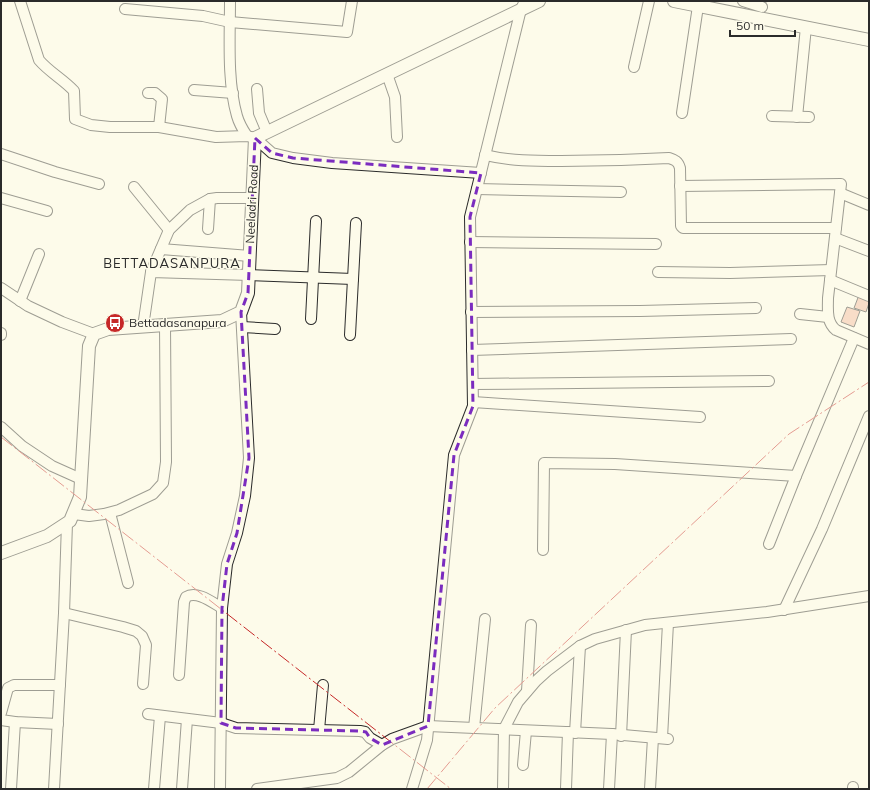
<svg xmlns="http://www.w3.org/2000/svg" width="870" height="790" font-family="Mulish,sans-serif">
<rect width="100%" height="100%" fill="#fdfbea"/>
<!-- building -->
<g fill="#f2b8a0" stroke="#2b2b2b">
<path d="M859 295 869 298V303L866 312 854 308Z"/>
<path d="M847 307 860 311 854 327 841 322Z"/>
</g>
<g fill="none" stroke-linecap="round" stroke-linejoin="round">
<!-- minor casing -->
<g stroke="#2b2b2b" stroke-width="12">
<g id="minor">
<path d="M20 1 39 60C49 72 63 79 74 91L75 119 91 125 110 127H159L216 137 247 136 255 138 272 153 293 158 332 163 481 173"/>
<path d="M230 1C230 38 227 81 237 116 239 123 243 130 247 136"/>
<path d="M743 1 762 7"/>
<path d="M125 9 203 16 230 22 347 32 352 1"/>
<path d="M634 67 649 1"/>
<path d="M387 74 395 97 397 137"/>
<path d="M257 89 259 113 267 132"/>
<path d="M194 90 233 93"/>
<path d="M148 93H155L162 99 159 127"/>
<path d="M682 113 698 6"/>
<path d="M772 116 809 117"/>
<path d="M797 117 806 27"/>
<path d="M1 154 55 172 99 184"/>
<path d="M485 155C510 161 535 161 561 161 597 161 633 160 669 158 675 160 678 161 680 168L681 226 683 228H836"/>
<path d="M680 186 841 184 828 298C828 309 826 322 836 330L869 344"/>
<path d="M134 187 169 230"/>
<path d="M477 189 621 192"/>
<path d="M840 193 869 205"/>
<path d="M1 198 47 211"/>
<path d="M208 229 210 199"/>
<path d="M835 238 869 251"/>
<path d="M470 242 656 244"/>
<path d="M161 249 250 256"/>
<path d="M151 272 169 230 190 210 210 199 217 198H252"/>
<path d="M658 272 730 273 831 270"/>
<path d="M830 280 869 296"/>
<path d="M1 288 28 306 62 322 94 334"/>
<path d="M20 301 39 254"/>
<path d="M471 312 640 311 756 308"/>
<path d="M800 314 828 317"/>
<path d="M311 319 316 221"/>
<path d="M143 327 151 272 249 275 353 279"/>
<path d="M242 327 275 329"/>
<path d="M1 335V333"/>
<path d="M350 335 356 223"/>
<path d="M472 350 791 339"/>
<path d="M473 384 769 381"/>
<path d="M473 402 700 417"/>
<path d="M1 427 22 446 52 466 81 479"/>
<path d="M110 513 128 583"/>
<path d="M74 514 89 516 104 514 119 510 153 494 163 483 166 462 165 325"/>
<path d="M769 544 796 476 854 338"/>
<path d="M543 550 544 463 615 464 796 476"/>
<path d="M784 610 822 529 869 416"/>
<path d="M64 613 123 627 136 631 142 636 146 645 143 684"/>
<path d="M179 675 184 602 186 597C197 590 213 603 222 608"/>
<path d="M527 691 531 625"/>
<path d="M1 713 8 688 14 685H60"/>
<path d="M148 714 221 723 236 728 360 731 365 732 370 738 382 745"/>
<path d="M1 720 15 722 58 724"/>
<path d="M474 728 485 619"/>
<path d="M319 730 323 685"/>
<path d="M575 733 580 646"/>
<path d="M621 736 626 630"/>
<path d="M662 738 668 623"/>
<path d="M523 765 526 731"/>
<path d="M853 787V789"/>
<path d="M11 789 15 722"/>
<path d="M54 789 64 613 67 523"/>
<path d="M154 789 160 716"/>
<path d="M182 789 187 719"/>
<path d="M220 789 222 608 227 564 237 533 245 496 249 458 241 312"/>
<path d="M257 789 337 778 349 772 382 745 392 739 428 726 612 734 668 739"/>
<path d="M412 789 427 740 454 455 473 406 470 217 521 9 525 1"/>
<path d="M503 789 504 729 518 702 536 681 547 671 580 646 595 639 645 625 767 612 869 596"/>
<path d="M566 789 568 732"/>
<path d="M609 789 612 734"/>
<path d="M650 789 653 738"/>
</g>
</g>
<!-- major casing -->
<g stroke="#2b2b2b" stroke-width="14">
<g id="major">
<path d="M674 1 869 40"/>
<path d="M1 553 47 536 70 521 80 497 89 346 94 334 108 329 222 321 241 312 248 293 255 138 539 1"/>
</g>
</g>
<!-- minor -->
<use href="#minor" stroke="#fdfbea" stroke-width="10"/>
<!-- major -->
<use href="#major" stroke="#fdfbea" stroke-width="12"/>
<!-- power -->
<g stroke="#c62828" stroke-width="1" stroke-dasharray="14 3 2 3" stroke-linecap="butt">
<path d="M1 437 451 789"/>
<path d="M427 789 495 708 789 434 869 382"/>
</g>
</g>
<!-- marked area -->
<path d="M0 0H870V790H0ZM255 138 272 153 293 158 481 173 470 217 473 406 454 455 428 726 382 745 370 738 366 732 360 731 236 728 221 723 222 608 227 564 237 533 249 458 241 312 248 293Z" fill="#fdfbea" fill-opacity=".55" fill-rule="evenodd"/>
<path fill="none" stroke="#7b2cbf" stroke-width="3" stroke-dasharray="8 5" stroke-linejoin="round" d="M255 138 272 153 293 158 481 173 470 217 473 406 454 455 428 726 382 745 370 738 366 732 360 731 236 728 221 723 222 608 227 564 237 533 249 458 241 312 248 293Z"/>
<!-- icons -->
<defs>
<g id="bus-disc" transform="scale(1)"><circle r="9.5" fill="#c62828" stroke="#fdfbea"/><path d="M-5-6H5V4H4V6H2V4H-2V6H-4V4H-5ZM-3.5-4V0h7V-4ZM-3.5 1.2v1.5H-2V1.2ZM2 1.2v1.5H3.5V1.2Z" fill="#fff"/></g>
</defs>
<g fill-rule="evenodd">
<use href="#bus-disc" x="115" y="323"/>
</g>
<g text-anchor="middle" stroke-width="3" stroke-linejoin="round" paint-order="stroke">
<!-- street labels -->
<g font-size="12" fill="#2b2b2b" stroke="#fdfbea">
<text transform="translate(252 204) rotate(-87)" y="4">Neeladri Road</text>
</g>
<!-- poi labels -->
<g font-size="12" fill="#2b2b2b" stroke="#fdfbea" text-anchor="start">
<text x="129" y="327">Bettadasanapura</text>
</g>
<!-- neighbourhood labels -->
<g font-size="13" letter-spacing="1" fill="#2b2b2b" stroke="#fdfbea">
<text x="172" y="268">BETTADASANPURA</text>
</g>
</g>
<!-- border -->
<rect width="870" height="790" fill="none" stroke="#2b2b2b" stroke-width="4"/>
<!-- scale -->
<path d="M730 30v6h65v-6" fill="none" stroke="#2b2b2b" stroke-width="2"/>
<text x="736" y="30" font-size="12" fill="#2b2b2b" stroke="#fdfbea" stroke-width="3" paint-order="stroke">50 m</text>
</svg>
